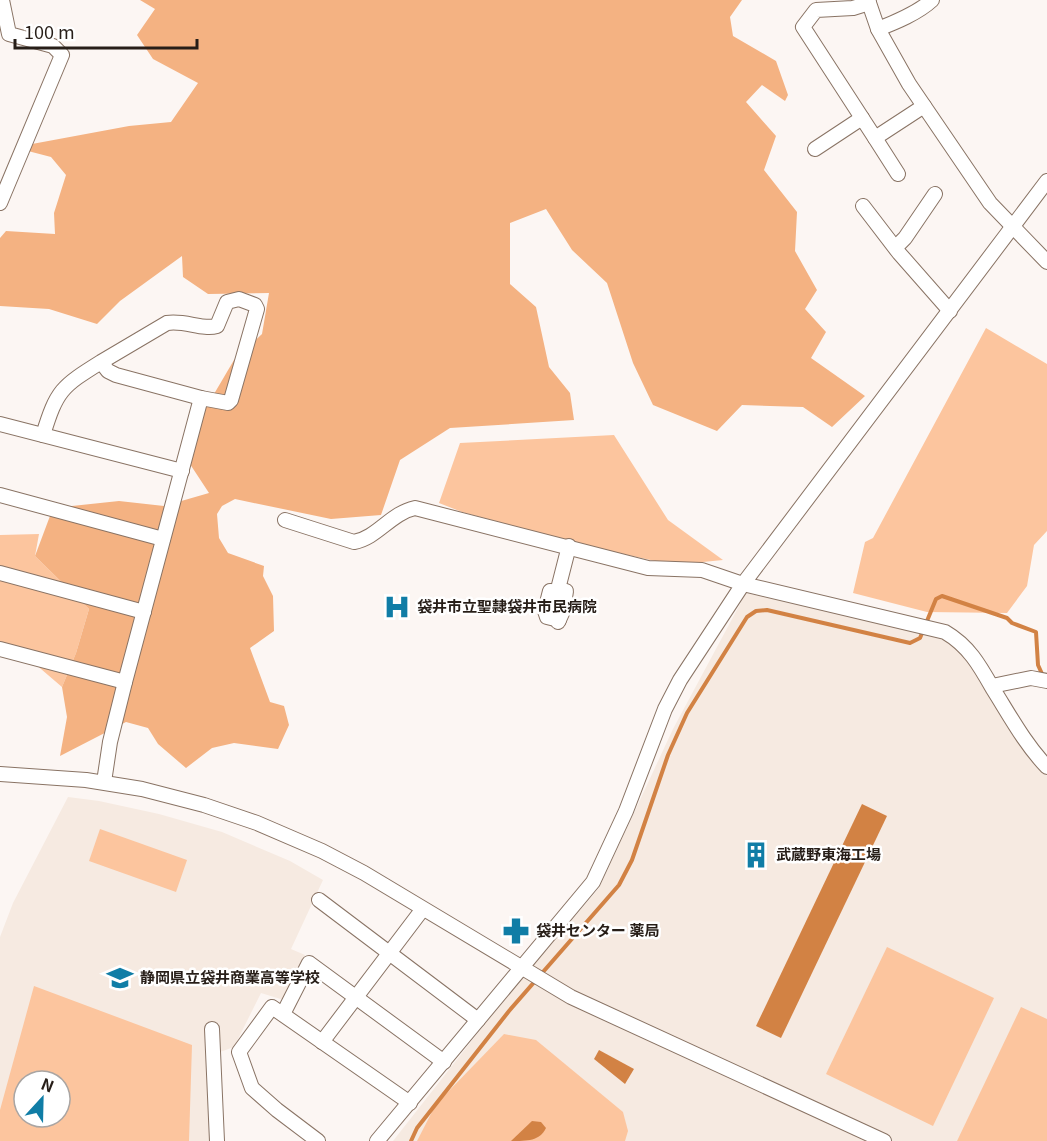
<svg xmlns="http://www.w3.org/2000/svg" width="1047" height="1141" font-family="Georgia,'Noto Sans JP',serif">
<rect width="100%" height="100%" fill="#fcf6f3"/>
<!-- built -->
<g fill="#f6eae1" fill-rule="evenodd">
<path d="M746 593 909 629 949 642 965 653 1026 754 1047 776V1141H393L506 997 599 888 673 729Z"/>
<path d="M68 797 99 801 159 814 222 832 290 861 323 880 291 949 305 955 287 1001 261 993 234 1047 209 1056 210 1141H0V937L13 903ZM24 1081H60V1117H24Z"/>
</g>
<!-- green -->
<g fill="#fcc59e" fill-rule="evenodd">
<path d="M986 328 1047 364V531L1034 545 1027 586 1007 613 927 612 853 593 865 542 873 538Z"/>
<path d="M614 435 668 520 723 560 673 565 583 545 462 512 439 503 460 443Z"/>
<path d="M39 534 35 556 89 609 76 653 62 687 34 663 0 649V535Z"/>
<path d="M100 829 187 860 176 892 89 861Z"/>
<path d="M887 947 994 998 933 1126 826 1074Z"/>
<path d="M34 986 192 1045 189 1141H0V1110ZM24 1081H60V1117H24Z"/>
<path d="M1021 1007 1047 1019V1141H957Z"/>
<path d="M504 1034 536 1040 623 1112 628 1131 625 1141H417L434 1108 443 1097Z"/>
</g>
<!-- forest -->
<path fill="#f4b282" d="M140 0H742L730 17 733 36 776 61 788 95 785 101 762 85 746 102 776 136 764 170 797 212 795 251 817 290 805 309 826 332 811 358 865 396 832 427 803 407 742 405 717 431 653 405 633 363 607 283 572 250 546 209 510 223V284L536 307 549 367 570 393 574 420 450 428 400 460 381 515 331 519 235 499 222 506 217 514 219 538 228 553 264 566 263 576 273 596 274 631 250 648 270 702 284 706 289 725 278 749 234 743 212 748 186 768 158 744 148 728 126 722 60 756 67 717 62 687 76 653 89 609 35 556 53 508 119 501 164 506 209 493 186 458 184 445 234 360 262 334 269 293 208 294 183 277 182 256 120 301 97 324 49 309 0 306V238L6 231 55 234 54 213 66 175 51 157 28 151 32 144 129 126 171 122 198 83 153 59 137 35 155 9Z"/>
<!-- water -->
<g fill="#d28244">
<path d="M862 804 887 816 781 1038 756 1026Z"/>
<path d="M599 1050 634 1069 625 1084 594 1059Z"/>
<path d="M532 1121 541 1122 546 1128C540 1141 527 1141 511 1141Z"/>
</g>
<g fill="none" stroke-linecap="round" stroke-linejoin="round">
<!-- stream -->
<path stroke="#d28244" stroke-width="4" d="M411 1141 417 1128 509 1011 619 885 632 860 668 755 687 713 747 617 756 611 767 610 910 643 920 638 936 599 942 596 1007 618 1012 623 1036 632 1038 665 1043 676"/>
<!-- minor casing -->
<g stroke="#897364" stroke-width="16">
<g id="minor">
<path d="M868 0 878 29 909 84 990 203 1047 262"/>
<path d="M869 3 853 8 816 10 803 27 875 138 924 106"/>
<path d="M878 29C896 22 918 13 932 0"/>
<path d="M875 138 898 174"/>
<path d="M815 149 862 118"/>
<path d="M0 203 62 55 53 46 9 34 2 0"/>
<path d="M863 206 899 253 950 311"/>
<path d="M896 247 905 238 935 194"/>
<path d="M0 424 182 471"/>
<path d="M43 435C57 390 61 387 101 362L108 371 116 375 201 398 228 403 231 400 257 309 255 305 239 299 227 302 217 326C202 330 185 320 167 323L101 362"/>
<path d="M0 495 163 539"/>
<path d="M285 520 354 542C377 538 391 513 415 508L648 568 702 570 743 584 945 632C969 646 980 666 993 689 1010 716 1025 744 1047 767"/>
<path d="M0 573 144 612"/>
<path d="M558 589 556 592 550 591 545 611 547 617 559 620"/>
<path d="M558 622 563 611 566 591 558 589 569 546"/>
<path d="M0 649 125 682"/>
<path d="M992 686 1031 678 1047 681"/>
<path d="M0 774 86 780 142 789 204 805 257 823 322 851 364 873 571 997 884 1141"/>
<path d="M104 782 110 742 125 682 201 398"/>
<path d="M319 900 478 1020"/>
<path d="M283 1014 309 963 444 1062"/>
<path d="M212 1029 217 1141"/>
<path d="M322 1042 422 910"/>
<path d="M318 1141 277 1110 252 1088 239 1052 272 1007 410 1103"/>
<path d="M377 1141 593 882 626 811 665 709 680 680 743 584 1047 181"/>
</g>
</g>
<!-- minor -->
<use href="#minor" stroke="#fff" stroke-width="14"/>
</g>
<!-- icons -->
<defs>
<g id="hospital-bare" transform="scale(2.07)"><path d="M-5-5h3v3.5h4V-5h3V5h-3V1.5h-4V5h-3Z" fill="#107da6" stroke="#fff" stroke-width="2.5" paint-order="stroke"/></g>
<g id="building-bare" transform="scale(2.07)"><path d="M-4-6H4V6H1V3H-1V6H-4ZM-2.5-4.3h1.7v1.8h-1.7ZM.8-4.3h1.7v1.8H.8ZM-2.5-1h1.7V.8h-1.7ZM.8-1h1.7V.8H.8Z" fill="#107da6" stroke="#fff" stroke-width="2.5" paint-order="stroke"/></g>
<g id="pharmacy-bare" transform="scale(2.07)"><path d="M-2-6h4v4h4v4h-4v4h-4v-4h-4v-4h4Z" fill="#107da6" stroke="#fff" stroke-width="2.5" paint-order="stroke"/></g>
<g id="school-bare" transform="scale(2.07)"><path d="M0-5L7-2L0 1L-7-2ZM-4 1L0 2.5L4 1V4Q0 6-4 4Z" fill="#107da6" stroke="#fff" stroke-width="2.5" paint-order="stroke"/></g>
</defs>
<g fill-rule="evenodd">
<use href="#hospital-bare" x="397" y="607"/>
<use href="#building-bare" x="756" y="855"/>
<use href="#pharmacy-bare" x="516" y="931"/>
<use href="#school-bare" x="120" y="978"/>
</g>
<g text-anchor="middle" stroke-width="5" stroke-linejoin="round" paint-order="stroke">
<!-- poi labels -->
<g font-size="15" font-weight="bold" fill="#271e18" stroke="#fff" text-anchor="start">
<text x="417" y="612">袋井市立聖隷袋井市民病院</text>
<text x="776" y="860">武蔵野東海工場</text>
<text x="536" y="936">袋井センター 薬局</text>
<text x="140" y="983">静岡県立袋井商業高等学校</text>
</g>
</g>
<!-- north arrow -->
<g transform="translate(42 1099) rotate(22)"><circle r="28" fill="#ffffff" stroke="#a9a5a3" stroke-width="1.5"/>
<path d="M0-4.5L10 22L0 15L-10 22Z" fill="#107da6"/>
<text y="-9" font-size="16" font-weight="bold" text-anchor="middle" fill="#271e18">N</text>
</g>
<!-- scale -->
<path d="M15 39v9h182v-9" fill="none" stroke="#271e18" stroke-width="3"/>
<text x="24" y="39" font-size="18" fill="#271e18" stroke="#ffffff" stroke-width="4.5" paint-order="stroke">100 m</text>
</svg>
